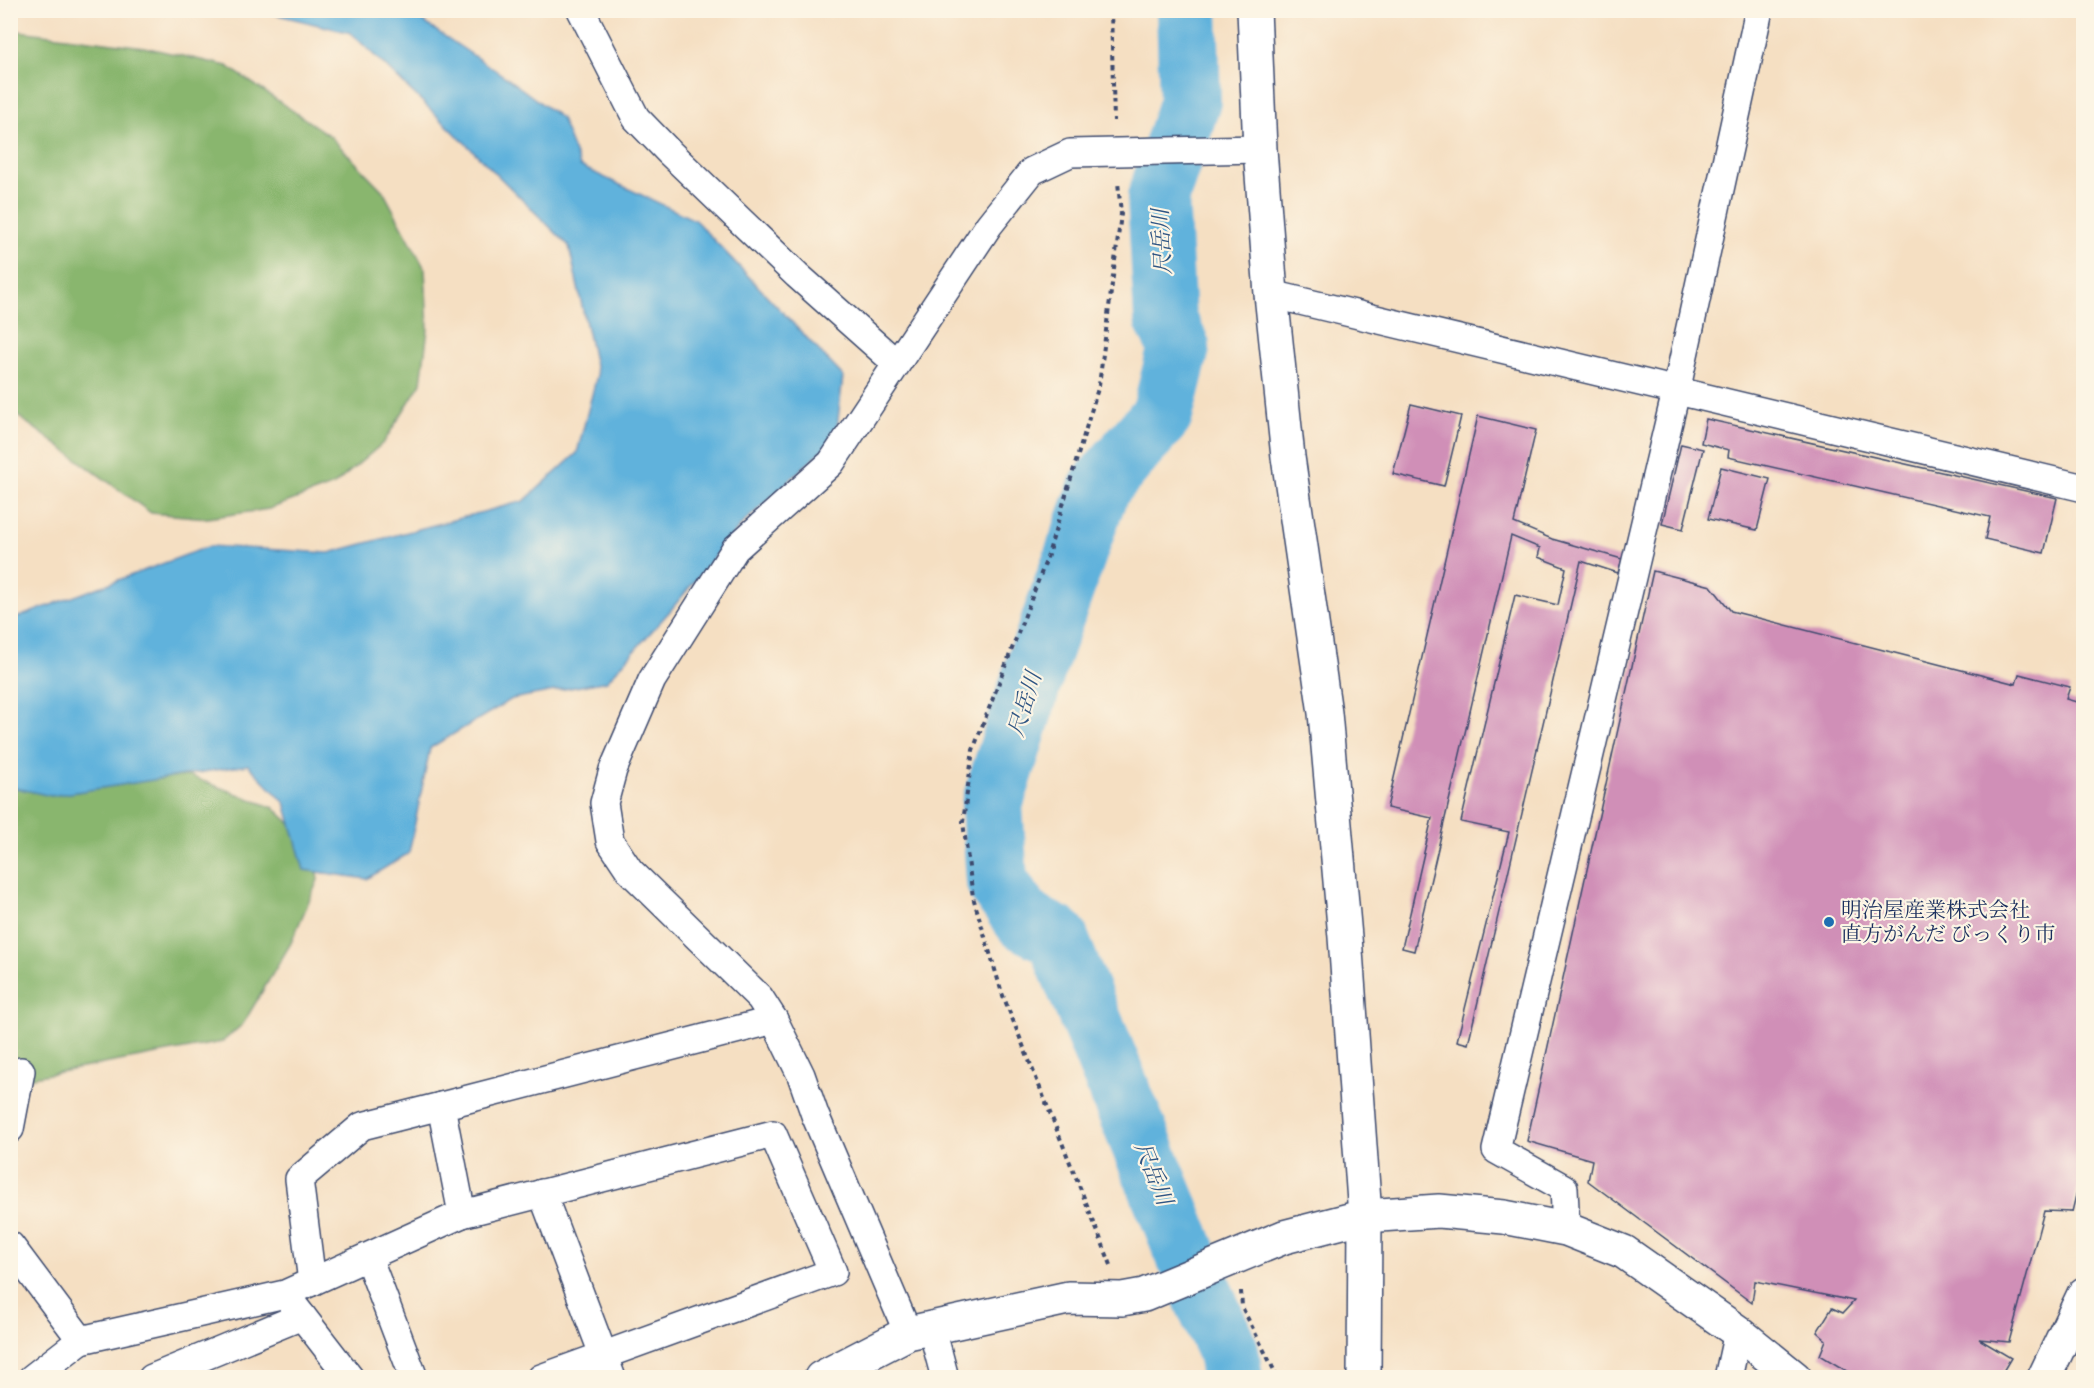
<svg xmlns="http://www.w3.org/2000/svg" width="2094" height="1388" font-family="'Gentium Book Plus','Noto Serif JP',serif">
<rect width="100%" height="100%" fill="#fcf5e5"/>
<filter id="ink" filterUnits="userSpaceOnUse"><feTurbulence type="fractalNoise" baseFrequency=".0167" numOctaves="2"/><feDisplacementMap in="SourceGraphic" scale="12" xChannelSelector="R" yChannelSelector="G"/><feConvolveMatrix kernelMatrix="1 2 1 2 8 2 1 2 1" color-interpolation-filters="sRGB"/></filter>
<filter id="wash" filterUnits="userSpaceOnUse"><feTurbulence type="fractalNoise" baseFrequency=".008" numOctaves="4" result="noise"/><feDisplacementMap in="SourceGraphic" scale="24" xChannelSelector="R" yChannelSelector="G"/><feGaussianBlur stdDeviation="1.35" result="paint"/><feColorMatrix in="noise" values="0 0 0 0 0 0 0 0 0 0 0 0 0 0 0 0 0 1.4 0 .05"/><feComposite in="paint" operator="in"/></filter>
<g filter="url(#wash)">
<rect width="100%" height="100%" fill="#f5dfc2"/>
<!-- forest -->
<g fill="#89b66e" stroke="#527266" stroke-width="1.5">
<path d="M11 30 144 47 227 66 330 136 383 191 425 269 428 329 421 383 384 442 334 485 269 509 207 518 151 513 11 411Z"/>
<path d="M190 776 274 808 313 845 318 880 291 943 243 1024 222 1042 11 1081 10 789 29 783Z"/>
</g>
<!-- water -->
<path fill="#61b2dc" stroke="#3e709d" stroke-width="1.5" d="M262 11H407L507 78 561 118 580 166 695 220 843 376 836 437 741 525 670 611 607 681 512 699 430 748 409 853 367 879 304 870 285 803 248 765 51 796 11 787V615L16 618 210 546 329 553 524 501 577 453 597 375 569 246 460 138 351 33Z"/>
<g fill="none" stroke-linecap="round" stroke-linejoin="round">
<!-- river -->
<path stroke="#61b2dc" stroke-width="62" d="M1187 10 1190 101 1158 198 1165 319 1179 347 1162 415 1099 488 1036 666 992 805 997 882 1025 921 1057 937 1206 1302 1228 1351 1232 1378"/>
</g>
<g id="blocks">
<!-- building -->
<g fill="#d08fb7">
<path d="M1411 404 1461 416 1444 486 1393 474Z"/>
<path d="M1478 416 1536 430 1514 523 1552 539 1622 559 1618 573 1581 561 1468 1044 1457 1041 1509 832 1461 822 1515 595 1558 605 1566 568 1538 557 1540 548 1511 536 1414 951 1402 948 1432 818 1387 808Z"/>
<path d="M1706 419 2057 498 2044 553 1985 539 1990 517 1728 457 1729 450 1701 443Z"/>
<path d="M1681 444 1703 449 1683 529 1662 524Z"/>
<path d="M1721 467 1770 479 1757 530 1708 519Z"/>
<path d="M1653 571 1711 586 1731 611 2016 684 2019 674 2070 687 2066 699 2084 704V1188L2078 1187 2072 1212 2044 1211 2009 1342 1979 1339 2011 1358 1999 1378H1858L1820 1355 1826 1340 1817 1332 1832 1308 1843 1313 1854 1301 1755 1281 1752 1303 1588 1181 1592 1160 1527 1141Z"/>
</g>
</g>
</g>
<g filter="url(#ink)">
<use href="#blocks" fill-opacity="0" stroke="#3c496d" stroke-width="1.5"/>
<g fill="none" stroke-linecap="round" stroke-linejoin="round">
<!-- minor casing -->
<g stroke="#3c496d" stroke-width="30">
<g id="minor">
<path d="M581 10 636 118 670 153 797 275 896 363"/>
<path d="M1271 294 2084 488"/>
<path d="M10 1129 21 1071"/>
<path d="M542 1193 612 1378"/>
<path d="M462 1214 441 1106 774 1020"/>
<path d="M1566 1229 1564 1188 1496 1150 1676 392 1759 10"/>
<path d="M10 1245 81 1340 285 1294 462 1214 773 1134 833 1272 541 1378"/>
<path d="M368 1257 414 1378"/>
<path d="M312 1282 299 1179 362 1126 441 1106"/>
<path d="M292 1303 350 1378"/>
<path d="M932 1329 945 1378"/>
<path d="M908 1333 815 1115 801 1075 774 1020 760 998 630 871 610 841 604 803 613 770 652 680 735 549 831 463 989 225 1032 171 1070 153 1260 149"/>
<path d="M32 1378 81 1340"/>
<path d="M152 1378 302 1316"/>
<path d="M1728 1378 1738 1332"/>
</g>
</g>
<!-- tertiary casing -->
<g stroke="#3c496d" stroke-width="36">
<g id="tertiary">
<path d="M1254 10 1260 149 1271 294 1288 457 1325 713 1345 937 1365 1216 1364 1378"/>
<path d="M821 1378 908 1333 1068 1298 1122 1299 1144 1295 1284 1237 1365 1216 1439 1211 1504 1217 1566 1229 1624 1252 1738 1332 1795 1378"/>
<path d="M2044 1378 2084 1294"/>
</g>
</g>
<!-- path -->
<g stroke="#3c496d" stroke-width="4" stroke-dasharray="4.5 4.5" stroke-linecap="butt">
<path d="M1111 10 1114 121"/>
<path d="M1111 1265 1002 993 973 897 963 822 973 750 1047 558 1099 385 1121 214 1118 182"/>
<path d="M1241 1291 1242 1307 1278 1378"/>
</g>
<!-- minor -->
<use href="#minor" stroke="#fff" stroke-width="27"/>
<!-- tertiary -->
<use href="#tertiary" stroke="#fff" stroke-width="33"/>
</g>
</g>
<!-- markers -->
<circle fill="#1f6fb2" stroke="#fcf5e5" stroke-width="2" cx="1829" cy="922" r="6"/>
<g text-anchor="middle" stroke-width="4.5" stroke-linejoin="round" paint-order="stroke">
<!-- poi labels -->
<g font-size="21" fill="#1b2f5e" stroke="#fcf5e5" text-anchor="start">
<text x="1841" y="917">明治屋産業株式会社<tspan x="1841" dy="24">直方がんだ びっくり市</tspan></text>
</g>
<!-- water labels -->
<g font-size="22" font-style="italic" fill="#305684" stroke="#fcf5e5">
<text transform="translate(1161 242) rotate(-93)" y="8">尺岳川</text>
<text transform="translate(1024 704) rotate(-73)" y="8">尺岳川</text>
<text transform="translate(1154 1173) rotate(68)" y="8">尺岳川</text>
</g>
</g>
<!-- margin -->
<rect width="2094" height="1388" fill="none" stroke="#fcf5e5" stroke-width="36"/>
</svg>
